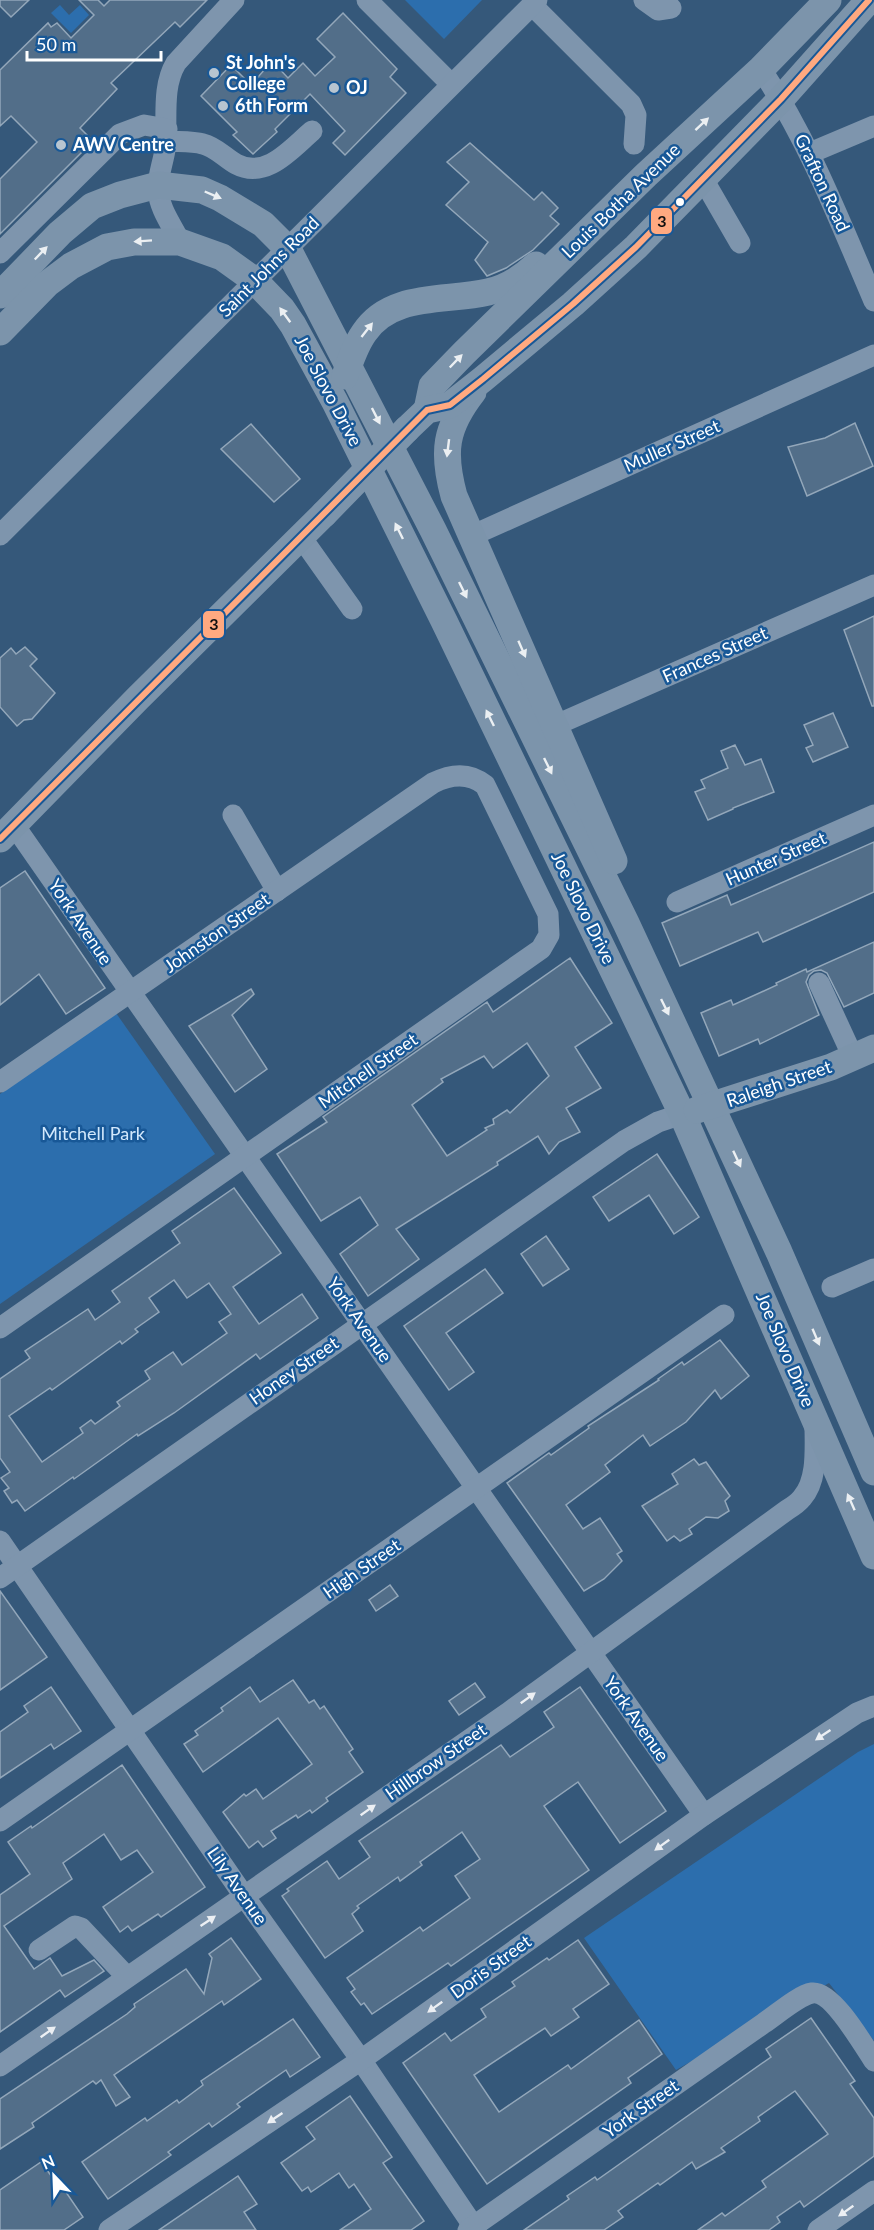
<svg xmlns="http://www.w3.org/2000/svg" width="874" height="2230" font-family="Lato,sans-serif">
<rect width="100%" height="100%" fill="#35587a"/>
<!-- green -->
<g fill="#2c6ead">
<path d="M405 0H482L444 39Z"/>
<path d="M60 5 69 15 80 5 89 15 71 33 51 13Z"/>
<path d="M116 1013 215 1154 0 1304V1094Z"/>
<path d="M874 1744V2041L829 1983 676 2070 584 1938 858 1752Z"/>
</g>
<!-- building -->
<g fill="#526e89" stroke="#93a7ba" stroke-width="1.5" fill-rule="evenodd">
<path d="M0 0H29L11 17 0 6Z"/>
<path d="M79 0H98L104 6 110 0H207L180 27 175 22 111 83 117 89 80 128 93 141 0 234V179L37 142 11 116 0 126V70L48 23 51 27 57 23 71 38 94 15Z"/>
<path d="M343 13 397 69 390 77 406 93 345 155 333 143 345 131 310 94 275 129 277 132 253 154 233 135 237 132 201 96 231 65 251 85 272 61 288 78 303 63 315 76 335 57 317 39Z"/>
<path d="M470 143 534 200 542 192 558 208 550 216 559 224 533 250 506 268 487 276 475 260 488 242 446 205 469 182 447 162Z"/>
<path d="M855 423 873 466 807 496 788 447 825 438Z"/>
<path d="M251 424 300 479 274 502 221 449Z"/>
<path d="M874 616V706H872L844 630Z"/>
<path d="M25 647 37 659 30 666 55 693 32 719 24 720 17 726 0 707V658L11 648 16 654Z"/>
<path d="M833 713 848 747 813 762 806 748 813 745 804 725Z"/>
<path d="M735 745 745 765 761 759 774 792 733 808V809L708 820 695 792 705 788 701 780 728 768 721 751Z"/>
<path d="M874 842V892L763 942 758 932 680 966 662 923 727 895 731 905Z"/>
<path d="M25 871 105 988 66 1014 39 974 0 1005V888Z"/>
<path d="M874 942V993L844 1007 827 973 821 970 814 971 809 975 806 982 819 1015 760 1044 758 1039 719 1056 701 1013 731 1000 733 1005 777 985 776 983 806 969 807 972Z"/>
<path d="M570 958 612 1023 575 1047 601 1088 566 1108 580 1132 559 1142 549 1154 538 1136 497 1162 498 1165 396 1229 419 1259 368 1296 340 1254 378 1225 360 1197 321 1221 277 1154 327 1122 323 1117 487 1002 493 1012ZM527 1043 549 1076 510 1113 507 1110 493 1119 494 1124 485 1128 487 1130 447 1156 412 1105 443 1082 441 1079 484 1056 493 1068Z"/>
<path d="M251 989 254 994 232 1015 267 1069 235 1092 189 1026Z"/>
<path d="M657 1154 699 1217 674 1234 649 1195 609 1221 593 1197Z"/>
<path d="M234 1188 281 1253 233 1287 259 1324 302 1294 318 1318 260 1359 256 1354 174 1413 138 1436 137 1434 74 1479 73 1477 25 1511 17 1500 12 1503 4 1491 9 1488 1 1478 10 1472 0 1458V1379L30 1358 25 1351 88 1309 95 1320 120 1302 112 1291 180 1243 172 1231ZM174 1280 187 1298 209 1283 231 1314 219 1322 227 1333 182 1365 173 1352 145 1371 150 1379 117 1402 120 1406 95 1424 91 1420 80 1428 83 1433 42 1462 9 1416 50 1388 52 1390 120 1341 122 1344 138 1332 135 1329 159 1312 149 1298Z"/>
<path d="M546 1236 569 1269 543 1286 521 1254Z"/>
<path d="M485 1269 503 1293 446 1333 474 1372 449 1390 404 1326Z"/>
<path d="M720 1340 749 1376 721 1399 715 1390 686 1422 650 1446 643 1435 605 1465 610 1472 566 1505 583 1529 600 1518 622 1551 617 1554 622 1561 604 1579 584 1591 507 1483 549 1453 551 1455 589 1428 588 1426 659 1380 658 1379 682 1362 684 1365Z"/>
<path d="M694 1459 699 1465 706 1462 730 1496 725 1501 729 1511 718 1518 706 1517 689 1529 692 1534 680 1541 674 1536 667 1541 642 1506 678 1484 672 1474Z"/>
<path d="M390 1585 398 1596 376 1611 369 1600Z"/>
<path d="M0 1591 47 1657 0 1690Z"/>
<path d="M293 1680 309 1703 314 1700 320 1709 324 1706 353 1749 349 1752 363 1772 326 1798 328 1801 312 1813 310 1810 298 1818 296 1815 271 1831 276 1838 263 1847 258 1841 249 1848 223 1812 244 1794 246 1796 256 1789 263 1799 312 1764 278 1718 203 1772 184 1744 198 1735 195 1731 223 1711 221 1708 250 1687 260 1702Z"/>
<path d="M475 1683 485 1697 459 1715 449 1701Z"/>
<path d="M51 1687 81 1731 54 1749 51 1744 0 1778V1732L28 1712 24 1706Z"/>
<path d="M580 1687 666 1811 620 1843 578 1782 544 1806 589 1870 451 1966 448 1963 372 2014 364 2003 361 2005 351 1992 355 1989 347 1978 420 1927 423 1931 470 1898 455 1876 480 1859 462 1832 420 1862 422 1865 400 1881 398 1877 357 1906 359 1908 352 1914 363 1931 325 1958 282 1896 289 1891 287 1889 327 1861 339 1879 370 1857 359 1841 501 1745 510 1757 554 1727 544 1712Z"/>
<path d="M122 1765 205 1887 161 1917 158 1914 132 1931 128 1926 120 1932 103 1907 153 1872 137 1850 121 1860 104 1834 63 1863 72 1879 4 1926 34 1969 50 1958 62 1976 94 1960 104 1971 65 1997 60 1990 0 2032V1895L30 1874 8 1842 31 1826 32 1828Z"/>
<path d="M231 1938 261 1979 224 2005 222 2001 114 2075 130 2097 116 2106 101 2080 96 2084 93 2081 32 2123 34 2127 0 2149V2099L127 2014 135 2007 134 2004 186 1969 204 1994 212 1958 209 1954Z"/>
<path d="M578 1940 609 1984 573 2009 579 2017 551 2036 545 2028 474 2075 499 2112 568 2065 571 2069 639 2020 662 2054 628 2078 631 2083 487 2184 403 2063 445 2033 451 2041 486 2017 481 2009 515 1986 512 1982 547 1958 549 1960Z"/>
<path d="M811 2018 855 2081 850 2084 874 2118V2156L804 2207 800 2201 777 2217 780 2222 769 2230H698L722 2213 725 2216 766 2187 762 2181 828 2134 795 2091 758 2117 760 2121 721 2148 725 2152 696 2169 692 2162 660 2185 658 2183 618 2211 623 2217 604 2230H524L569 2199 567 2196 595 2177 597 2180 771 2057 766 2049Z"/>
<path d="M293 2019 320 2057 290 2077 286 2070 237 2104 240 2107 212 2127 209 2123 168 2152 171 2155 108 2199 82 2162 145 2118 147 2121 177 2100 179 2103 203 2085 201 2081Z"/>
<path d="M350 2096 392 2157 383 2163 424 2221 411 2230H340L371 2209 354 2184 349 2188 339 2173 311 2192 308 2187 302 2191 281 2163 315 2139 306 2127Z"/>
<path d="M41 2162 55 2181 57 2179 83 2217 64 2230H0V2190Z"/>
<path d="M238 2176 257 2204 244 2212 256 2230H159Z"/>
</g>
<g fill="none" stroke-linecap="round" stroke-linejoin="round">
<!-- minor -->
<g stroke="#7e95ad" stroke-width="21">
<path d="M367 0 451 84"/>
<path d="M644 0 658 10 671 8"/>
<path d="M532 5 631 104 636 115 634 144"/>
<path d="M761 69C809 141 840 222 874 301"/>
<path d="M166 141C178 142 192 141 203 144 216 147 225 158 236 164 266 180 291 149 312 131"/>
<path d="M810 153 874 126"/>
<path d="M703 179 740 243"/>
<path d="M180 242C172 225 160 210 158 191 157 178 163 163 165 150 168 121 161 88 176 63L234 0"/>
<path d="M0 253 120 134 144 125 167 129"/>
<path d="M0 535 537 0"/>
<path d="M471 536 874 355"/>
<path d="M301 537 352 609"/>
<path d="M556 725 874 585"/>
<path d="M233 815 277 891"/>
<path d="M14 825 704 1815"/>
<path d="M677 902 874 815"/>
<path d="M819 983 853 1057"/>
<path d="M0 1082 433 783C451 774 469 772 485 785L548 914 549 935 541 949 0 1328"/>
<path d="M832 1287 874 1269"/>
<path d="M0 1541 244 1896 361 2060 476 2230"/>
<path d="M0 1578 624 1141 658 1122 682 1114"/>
<path d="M0 1821 724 1315"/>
<path d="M39 1950 75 1926 81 1928 127 1977"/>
<path d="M0 2066 509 1712 787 1510C792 1507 798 1503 802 1498 818 1480 815 1448 815 1425"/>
<path d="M109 2230 361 2060 704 1815 857 1713 874 1706"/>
<path d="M468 2230 764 2023C776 2015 799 1995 812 1993 832 1990 864 2046 874 2061"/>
<path d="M818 2230 874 2191"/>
</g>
<!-- major -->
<g stroke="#7c94ab" stroke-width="27">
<path d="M0 295 60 233 92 206 120 195 158 185 202 190 220 198 263 224 288 249 433 530 626 923 779 1252 874 1472"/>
<path d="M0 332 47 284 71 266 107 247 134 242H180L222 257 254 280 282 309 293 325 335 402 444 621 635 1016 682 1114 874 1556"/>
<path d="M345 376C350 361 355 346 364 333 391 292 446 302 488 292 506 288 522 278 536 265"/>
<path d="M473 392C445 428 442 452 454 496L614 861"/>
<path d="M427 410 432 386 464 353 646 175 761 69 828 0"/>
<path d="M407 429 427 410 450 405 483 379 573 304 636 247 781 99 869 0"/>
<path d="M0 839 138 698 324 514"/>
<path d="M697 1110 831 1067 874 1048"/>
</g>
<!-- major-bridge -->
<path stroke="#7c94ab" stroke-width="27" d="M324 514 407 429"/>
<!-- bus-1 casing -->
<g stroke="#185897" stroke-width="10">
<path id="bus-1" d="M0 839 427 410 450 405 483 379 573 304 636 247 781 99 869 0"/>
</g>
<!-- bus-1 -->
<use href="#bus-1" stroke="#ffa980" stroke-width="6"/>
</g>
<!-- one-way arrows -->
<defs><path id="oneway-solid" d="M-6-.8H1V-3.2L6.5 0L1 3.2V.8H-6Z" transform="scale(1.5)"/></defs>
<g fill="#ebeff2">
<use href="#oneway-solid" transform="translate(702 124) rotate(-43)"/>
<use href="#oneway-solid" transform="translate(213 195) rotate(23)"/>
<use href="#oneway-solid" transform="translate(143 241) rotate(176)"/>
<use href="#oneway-solid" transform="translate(41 253) rotate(-46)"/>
<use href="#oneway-solid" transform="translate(285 315) rotate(-126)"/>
<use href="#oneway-solid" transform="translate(367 330) rotate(-52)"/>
<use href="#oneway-solid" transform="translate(456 361) rotate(-46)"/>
<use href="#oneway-solid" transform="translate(376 416) rotate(63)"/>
<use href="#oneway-solid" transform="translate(448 448) rotate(97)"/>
<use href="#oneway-solid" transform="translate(399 531) rotate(-116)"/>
<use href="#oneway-solid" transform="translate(463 590) rotate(64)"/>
<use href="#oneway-solid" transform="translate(522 649) rotate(66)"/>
<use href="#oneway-solid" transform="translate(490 718) rotate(-116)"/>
<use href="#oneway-solid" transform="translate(548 766) rotate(64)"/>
<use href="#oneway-solid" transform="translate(665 1007) rotate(64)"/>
<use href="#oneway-solid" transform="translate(737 1159) rotate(65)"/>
<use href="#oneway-solid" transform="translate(816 1337) rotate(67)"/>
<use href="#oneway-solid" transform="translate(851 1502) rotate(-114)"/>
</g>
<g fill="#eceff3">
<use href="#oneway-solid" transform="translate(528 1698) rotate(-36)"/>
<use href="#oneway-solid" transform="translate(823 1735) rotate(146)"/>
<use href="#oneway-solid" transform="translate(368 1810) rotate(-35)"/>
<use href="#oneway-solid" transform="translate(662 1845) rotate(144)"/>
<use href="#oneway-solid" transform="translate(208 1921) rotate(-34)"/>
<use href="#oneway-solid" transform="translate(435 2007) rotate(144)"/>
<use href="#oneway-solid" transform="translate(48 2032) rotate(-35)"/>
<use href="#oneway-solid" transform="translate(275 2118) rotate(146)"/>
<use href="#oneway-solid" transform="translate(846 2211) rotate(145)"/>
</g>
<!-- markers -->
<g fill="#b8c5d0" stroke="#185897" stroke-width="2">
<circle cx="214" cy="73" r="6"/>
<circle cx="334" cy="88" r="6"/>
<circle cx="223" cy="106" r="6"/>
<circle cx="61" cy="145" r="6"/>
</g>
<circle fill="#fff" stroke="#185897" stroke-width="2" cx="680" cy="202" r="5"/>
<g text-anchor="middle" stroke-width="5" stroke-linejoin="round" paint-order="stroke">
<!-- poi labels -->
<g font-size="18" font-weight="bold" fill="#fff" stroke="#185897" text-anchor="start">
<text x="226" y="69">St John's<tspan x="226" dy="21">College</tspan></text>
<text x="346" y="94">OJ</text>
<text x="235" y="112">6th Form</text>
<text x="73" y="151">AWV Centre</text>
</g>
<!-- street labels -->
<g font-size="18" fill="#fff" stroke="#185897">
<text transform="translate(822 183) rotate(65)" y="6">Grafton Road</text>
<text transform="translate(621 201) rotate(-44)" y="6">Louis Botha Avenue</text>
<text transform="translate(269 267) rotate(-45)" y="6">Saint Johns Road</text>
<text transform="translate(328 391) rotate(62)" y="6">Joe Slovo Drive</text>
<text transform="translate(672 446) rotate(-24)" y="6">Muller Street</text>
<text transform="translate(715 655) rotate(-24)" y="6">Frances Street</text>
<text transform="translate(776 859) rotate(-24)" y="6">Hunter Street</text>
<text transform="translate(583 908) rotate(64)" y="6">Joe Slovo Drive</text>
<text transform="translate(80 922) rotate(56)" y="6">York Avenue</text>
<text transform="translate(217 933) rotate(-35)" y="6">Johnston Street</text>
<text transform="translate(368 1071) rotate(-35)" y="6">Mitchell Street</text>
<text transform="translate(779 1084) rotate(-19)" y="6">Raleigh Street</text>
<text transform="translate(359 1320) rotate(55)" y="6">York Avenue</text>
<text transform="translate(785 1350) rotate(67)" y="6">Joe Slovo Drive</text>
<text transform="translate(294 1371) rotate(-35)" y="6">Honey Street</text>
<text transform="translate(362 1569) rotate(-35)" y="6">High Street</text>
<text transform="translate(636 1719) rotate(55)" y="6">York Avenue</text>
<text transform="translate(436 1762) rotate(-35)" y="6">Hillbrow Street</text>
<text transform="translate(237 1886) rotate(55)" y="6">Lily Avenue</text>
<text transform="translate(491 1967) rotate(-36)" y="6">Doris Street</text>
<text transform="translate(641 2109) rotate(-35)" y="6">York Street</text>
</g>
<!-- park labels -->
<g font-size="18" fill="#d2e8fc" stroke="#185897">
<text x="93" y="1140">Mitchell Park</text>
</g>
</g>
<g stroke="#185897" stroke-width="2">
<rect x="650" y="207" width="23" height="28" rx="6" fill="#ffa980"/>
<rect x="202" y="610" width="23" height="29" rx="6" fill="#ffa980"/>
</g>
<g font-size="16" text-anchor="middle" font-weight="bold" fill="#111">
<text x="662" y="227">3</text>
<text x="214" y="630">3</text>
</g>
<!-- north arrow -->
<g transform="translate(54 2176) rotate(337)" stroke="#185897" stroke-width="4.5" paint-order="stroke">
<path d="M0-4.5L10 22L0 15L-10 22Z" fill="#ffffff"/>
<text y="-9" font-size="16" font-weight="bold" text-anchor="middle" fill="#ffffff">N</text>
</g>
<!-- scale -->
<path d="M27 51v9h134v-9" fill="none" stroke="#ffffff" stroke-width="3"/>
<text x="36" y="51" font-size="18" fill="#ffffff" stroke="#185897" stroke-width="4.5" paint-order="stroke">50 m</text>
</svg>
